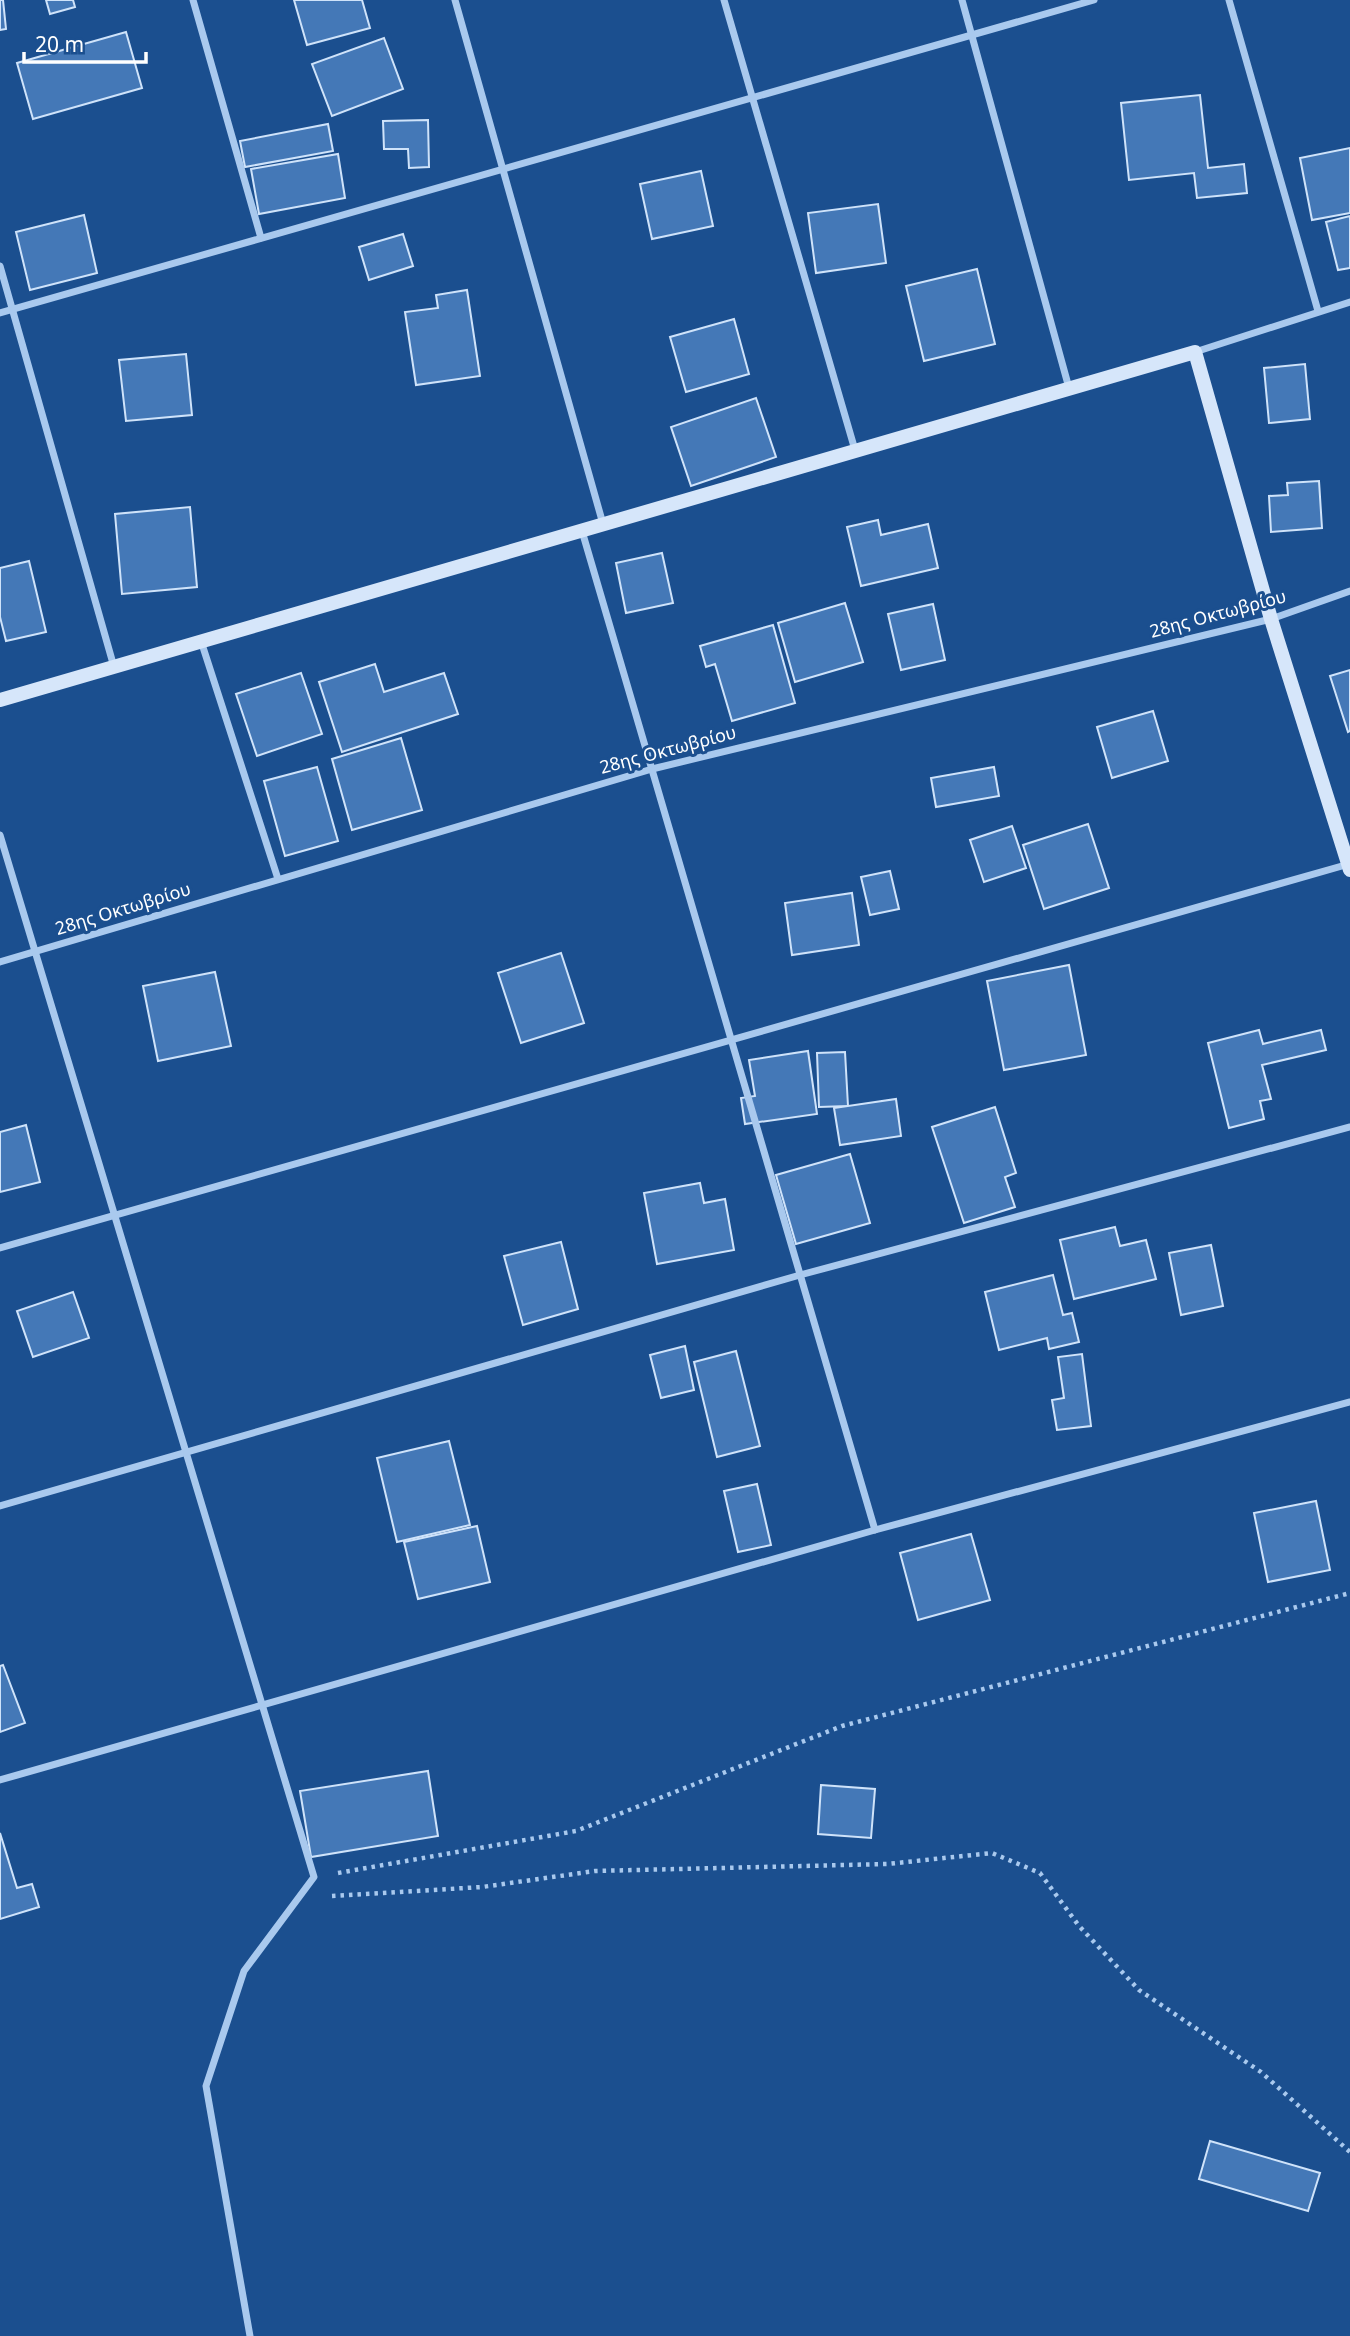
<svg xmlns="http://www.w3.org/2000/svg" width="1350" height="2336" font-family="'Noto Sans',sans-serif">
<rect width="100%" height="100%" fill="#1b4f8f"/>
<!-- building -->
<g fill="#4478b7" stroke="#cfe3fa" stroke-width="2">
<path d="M0 0H3L6 29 0 30Z"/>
<path d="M46 0H73L75 7 50 14Z"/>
<path d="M294 0H362L370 28 307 45Z"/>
<path d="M126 32 142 88 33 119 17 63Z"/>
<path d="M384 38 403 89 332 116 312 64Z"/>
<path d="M1200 95 1208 168 1244 164 1247 193 1197 198 1194 173 1129 180 1121 103Z"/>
<path d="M428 120 429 167 409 168 408 149H384L383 121Z"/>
<path d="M328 124 333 151 245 167 240 141Z"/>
<path d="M1350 148V213L1312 220 1300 158Z"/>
<path d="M338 154 345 198 259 214 251 169Z"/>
<path d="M701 171 713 226 652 239 640 184Z"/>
<path d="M878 204 886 263 816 273 808 213Z"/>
<path d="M84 215 97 273 30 290 16 232Z"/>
<path d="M1350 216V268L1338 270 1326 222Z"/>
<path d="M403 234 413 266 369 280 359 247Z"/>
<path d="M977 269 995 344 924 361 906 286Z"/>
<path d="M467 290 480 376 416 385 405 312 438 308 436 295Z"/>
<path d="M734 319 749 374 686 392 670 337Z"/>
<path d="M186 354 192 415 126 421 119 360Z"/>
<path d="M1305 364 1310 419 1269 423 1264 368Z"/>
<path d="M756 398 776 457 691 486 671 427Z"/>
<path d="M1319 481 1322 528 1271 532 1269 496 1288 495 1287 483Z"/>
<path d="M190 507 197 587 122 594 115 514Z"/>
<path d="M878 520 881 535 928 524 938 568 861 586 847 527Z"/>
<path d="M662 553 673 603 626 613 616 563Z"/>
<path d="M29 561 46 632 6 641 0 617V568Z"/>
<path d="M845 603 863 662 795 682 778 623Z"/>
<path d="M933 604 945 660 901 670 888 614Z"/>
<path d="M773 625 795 703 732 721 715 664 706 667 700 646Z"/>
<path d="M375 664 384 692 444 673 458 714 342 752 319 682Z"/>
<path d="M1350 670V731L1348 732 1330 676Z"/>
<path d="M301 673 322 734 257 756 236 694Z"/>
<path d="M1153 711 1168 761 1112 778 1097 727Z"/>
<path d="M401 738 422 810 352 830 332 759Z"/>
<path d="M317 767 338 841 285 856 264 781Z"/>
<path d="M994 767 999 796 936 807 931 778Z"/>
<path d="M1088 824 1109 888 1044 909 1023 845Z"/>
<path d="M1012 826 1026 868 984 882 970 840Z"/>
<path d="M890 871 899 909 870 915 861 877Z"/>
<path d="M852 893 859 945 792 955 785 903Z"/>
<path d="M561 953 584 1023 521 1043 498 973Z"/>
<path d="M1069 965 1086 1055 1004 1070 987 981Z"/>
<path d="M215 972 231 1046 158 1061 143 986Z"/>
<path d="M1259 1030 1263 1044 1321 1030 1326 1050 1262 1065 1271 1099 1260 1101 1264 1119 1229 1128 1208 1043Z"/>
<path d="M808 1051 817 1114 745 1124 741 1098 755 1096 749 1060Z"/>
<path d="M845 1052 848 1106 819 1107 817 1053Z"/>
<path d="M896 1099 901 1136 840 1145 834 1108Z"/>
<path d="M995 1107 1016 1173 1005 1177 1015 1207 964 1223 932 1127Z"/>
<path d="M26 1125 40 1182 0 1192V1132Z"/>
<path d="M850 1154 870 1223 796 1244 776 1175Z"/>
<path d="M700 1183 704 1203 725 1199 734 1250 657 1264 644 1193Z"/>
<path d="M1115 1227 1120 1246 1146 1240 1156 1279 1074 1299 1060 1240Z"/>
<path d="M561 1242 578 1309 523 1325 504 1256Z"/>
<path d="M1211 1245 1223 1306 1181 1315 1169 1253Z"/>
<path d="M1053 1275 1063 1315 1072 1313 1079 1342 1049 1349 1047 1338 999 1350 985 1292Z"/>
<path d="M73 1292 89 1338 33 1357 17 1311Z"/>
<path d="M685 1346 694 1390 661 1398 650 1355Z"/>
<path d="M736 1351 760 1446 717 1457 694 1362Z"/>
<path d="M1082 1354 1091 1426 1057 1430 1052 1400 1064 1398 1058 1357Z"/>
<path d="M449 1441 470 1525 397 1542 377 1458Z"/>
<path d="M757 1484 771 1545 738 1552 724 1491Z"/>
<path d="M1316 1501 1330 1570 1268 1582 1254 1513Z"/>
<path d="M477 1526 490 1582 418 1599 404 1542Z"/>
<path d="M971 1534 990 1600 918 1620 900 1553Z"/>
<path d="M3 1665 25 1723 0 1732V1666Z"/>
<path d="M428 1771 438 1836 311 1857 300 1791Z"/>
<path d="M821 1785 875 1789 871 1838 818 1834Z"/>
<path d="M0 1833 17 1888 32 1884 39 1907 0 1919Z"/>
<path d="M1210 2141 1320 2173 1308 2211 1199 2179Z"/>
</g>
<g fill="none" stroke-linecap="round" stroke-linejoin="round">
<!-- path -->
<g stroke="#a9c9ee" stroke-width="4.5" stroke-dasharray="3.5 5" stroke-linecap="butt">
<path d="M338 1873 576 1831 842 1726 1350 1593"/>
<path d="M332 1896 482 1887 595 1871 887 1864 992 1853 1040 1873 1079 1926 1139 1990 1261 2072 1350 2152"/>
</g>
<!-- street -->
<g stroke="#a9c9ee" stroke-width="7">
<path d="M193 0 261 238"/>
<path d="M455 0 603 524"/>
<path d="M724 0 855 450"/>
<path d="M962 0 1069 388"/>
<path d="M1229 0 1318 311"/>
<path d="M0 266 114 667"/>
<path d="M0 313 1094 0"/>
<path d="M1195 352 1350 302"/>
<path d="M582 531 875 1530"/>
<path d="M201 641 278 879"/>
<path d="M0 835 314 1877 244 1971 206 2086 250 2336"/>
<path d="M0 962 652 769 1271 619 1350 591"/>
<path d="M0 1248 1349 864"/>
<path d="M0 1506 800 1275 1350 1127"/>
<path d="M0 1780 875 1530 1350 1402"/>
</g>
<!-- secondary -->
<path stroke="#d6e6fa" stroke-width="14" d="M0 700 1195 352 1271 619 1350 870"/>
</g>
<g text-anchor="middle" stroke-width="6" stroke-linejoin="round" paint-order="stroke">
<!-- street labels -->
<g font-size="18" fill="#fff" stroke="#1b4f8f">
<text transform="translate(1218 614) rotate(-15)" y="6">28ης Οκτωβρίου</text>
<text transform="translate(668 750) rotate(-15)" y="6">28ης Οκτωβρίου</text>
<text transform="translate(123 909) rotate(-17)" y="6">28ης Οκτωβρίου</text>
</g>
</g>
<!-- scale -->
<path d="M24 52v10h122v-10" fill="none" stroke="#ffffff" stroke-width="3.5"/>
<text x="35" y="52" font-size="21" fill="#ffffff" stroke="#1b4f8f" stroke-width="5" paint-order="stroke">20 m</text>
</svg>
